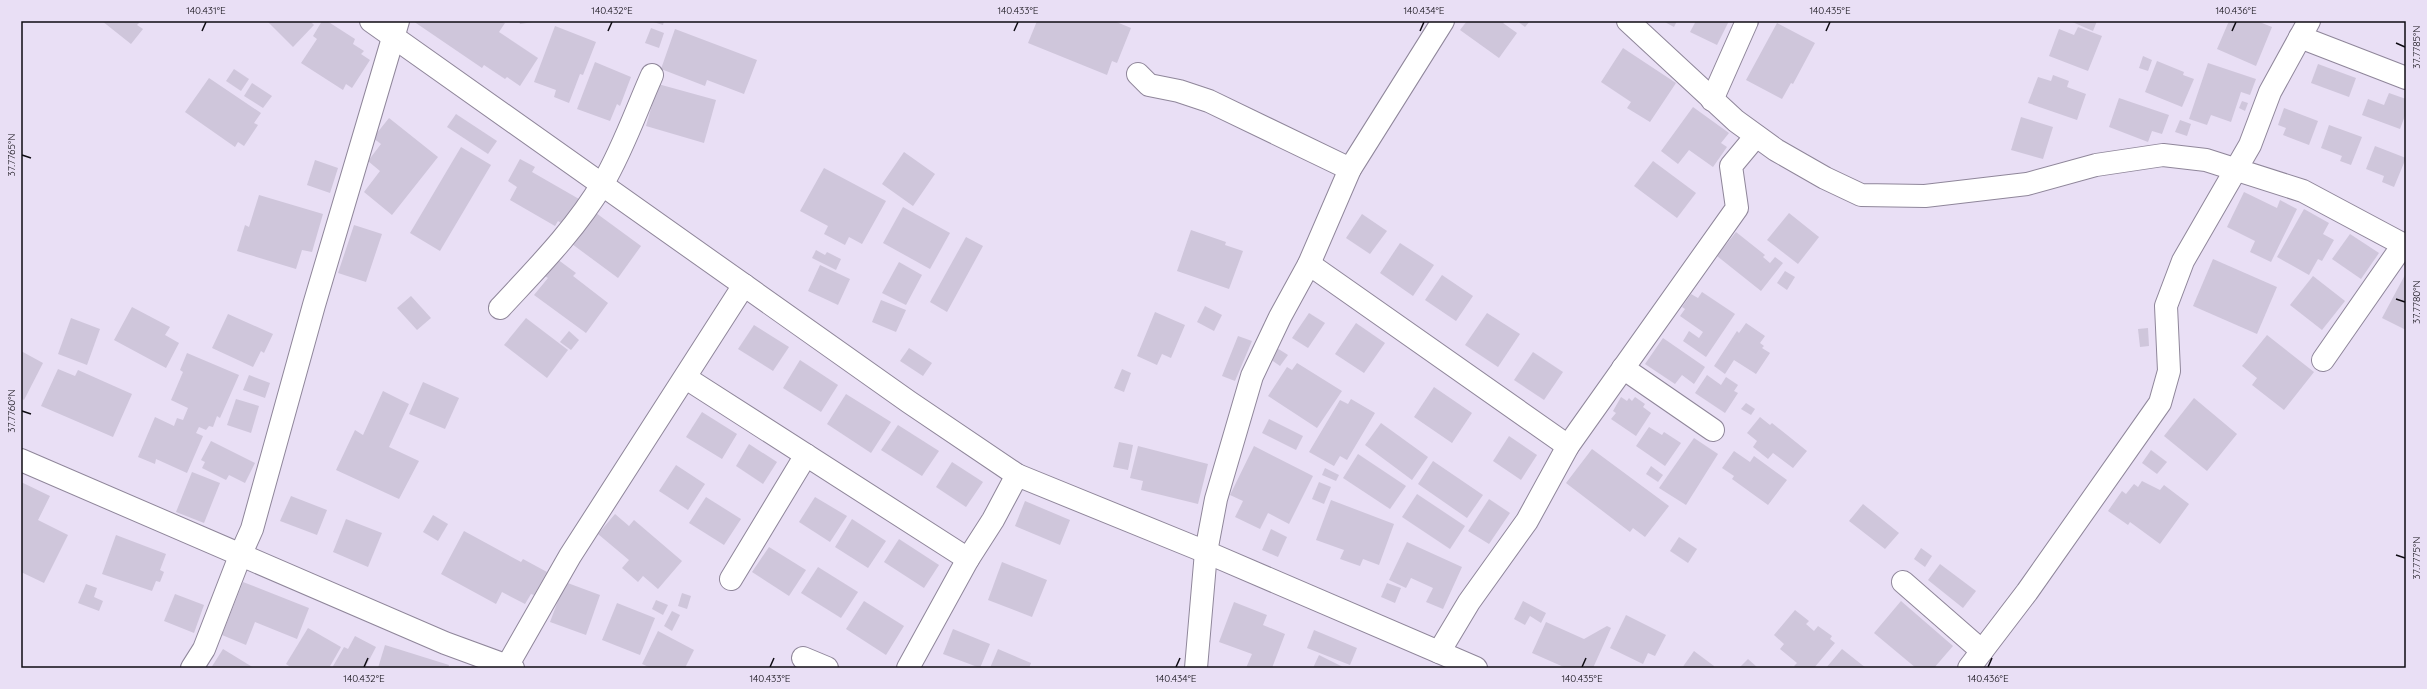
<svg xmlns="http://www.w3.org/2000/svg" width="2427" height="689" font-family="Quicksand,sans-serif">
<rect width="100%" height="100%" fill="#e9dff5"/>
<!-- building -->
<g fill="#cfc6db">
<path d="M102 21H141L137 25 143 29 131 44Z"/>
<path d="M267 21H310L314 25 293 47Z"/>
<path d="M322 21H327L355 39 353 44 364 51 361 54 370 60 352 88 346 84 343 90 301 63 317 39 313 36Z"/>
<path d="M413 21H500L505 23 499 32 538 58 520 86 507 77 505 79 484 65 482 68Z"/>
<path d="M519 21H533V22L520 24Z"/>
<path d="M650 21H664L663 25Z"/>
<path d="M1037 21H1114L1131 28 1117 63 1112 61 1107 75 1028 43Z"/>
<path d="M1467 21H1505L1503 23 1517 33 1499 58 1460 30Z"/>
<path d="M1517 21H1530L1525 27Z"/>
<path d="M1663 21H1677L1674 27Z"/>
<path d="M1696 21H1729L1717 45 1690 32Z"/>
<path d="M2070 21H2097L2093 31Z"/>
<path d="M2229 21H2257L2272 27 2256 66 2217 49Z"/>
<path d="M1777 23 1815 43 1793 84 1791 83 1782 99 1746 80Z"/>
<path d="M555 26 596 42 583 75 580 74 569 103 554 97 556 90 534 82Z"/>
<path d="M2078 27 2102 36 2088 71 2049 56 2059 29 2074 35Z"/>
<path d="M651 28 664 33 659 48 645 43Z"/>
<path d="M675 29 757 60 744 94 707 80 705 86 661 69Z"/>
<path d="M1623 48 1676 83 1650 122 1627 108 1631 102 1601 82Z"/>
<path d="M2143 56 2152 60 2148 71 2139 68Z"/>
<path d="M2157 61 2184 72 2183 75 2194 79 2182 107 2145 92Z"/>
<path d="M595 62 631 77 620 106 617 104 610 121 577 109Z"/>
<path d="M2208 63 2256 79 2250 95 2241 92 2231 122 2211 115 2207 125 2189 119Z"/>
<path d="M2318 64 2356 78 2349 97 2311 83Z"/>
<path d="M234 69 249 79 241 91 226 81Z"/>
<path d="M2053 75 2069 81 2067 87 2086 94 2077 120 2028 103 2038 77 2051 81Z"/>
<path d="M209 78 261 113 254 123 258 125 244 146 238 142 235 147 185 112Z"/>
<path d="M252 83 272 96 263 108 244 96Z"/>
<path d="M658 84 716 100 704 143 646 126Z"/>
<path d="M2389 93 2406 99V113L2400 129 2362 115 2368 99 2384 105Z"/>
<path d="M2119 98 2169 115 2162 134 2152 131 2148 142 2109 127Z"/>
<path d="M2242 101 2248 103 2245 111 2239 108Z"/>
<path d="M1693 107 1729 133 1721 143 1727 147 1713 167 1689 150 1678 164 1661 151Z"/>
<path d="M2284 108 2318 121 2309 145 2283 135 2286 128 2278 125Z"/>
<path d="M456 114 497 141 488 154 447 127Z"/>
<path d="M2021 117 2053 127 2043 159 2011 150Z"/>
<path d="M389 118 438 157 392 215 364 192 380 171 368 161 381 144 373 138Z"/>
<path d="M2180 120 2191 124 2187 136 2175 132Z"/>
<path d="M2329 125 2362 137 2351 165 2340 161 2342 156 2321 148Z"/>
<path d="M2375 146 2406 158 2394 187 2382 182 2384 176 2366 169Z"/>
<path d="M461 147 491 165 440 251 410 233Z"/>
<path d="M904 152 935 174 913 206 882 184Z"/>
<path d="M520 159 535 167 532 172 579 199 564 225 558 221 555 226 510 200 517 187 508 181Z"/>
<path d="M315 160 338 168 330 193 307 185Z"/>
<path d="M1653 161 1696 193 1677 218 1634 186Z"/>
<path d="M824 168 886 201 862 244 849 237 845 245 824 234 828 226 800 211Z"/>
<path d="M2244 192 2277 208 2280 200 2297 209 2271 262 2250 252 2255 241 2227 227Z"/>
<path d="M259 195 323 214 312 252 302 250 296 269 237 251 245 225 249 227Z"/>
<path d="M903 207 950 233 930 269 883 243Z"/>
<path d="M2304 209 2329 223 2323 234 2334 240 2322 261 2318 259 2309 275 2277 257Z"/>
<path d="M596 213 641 246 618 278 572 244Z"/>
<path d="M1789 213 1819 237 1798 264 1767 240Z"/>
<path d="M1362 214 1387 231 1370 254 1346 238Z"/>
<path d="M354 225 382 234 366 282 338 273Z"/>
<path d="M1191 230 1226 242 1225 245 1243 251 1229 289 1177 271Z"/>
<path d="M1736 232 1765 255 1763 257 1770 263 1775 257 1783 263 1761 291 1717 256Z"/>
<path d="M2350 234 2379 253 2361 279 2332 259Z"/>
<path d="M966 237 983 246 947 312 930 302Z"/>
<path d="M1400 243 1434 265 1413 296 1380 273Z"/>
<path d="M816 250 825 255 827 252 841 259 836 270 812 258Z"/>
<path d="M557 259 576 273 573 276 608 303 586 333 534 295 548 278 545 276Z"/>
<path d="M2213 259 2277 287 2257 334 2193 306Z"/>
<path d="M899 262 922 275 906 305 882 293Z"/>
<path d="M820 265 850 279 838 305 808 291Z"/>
<path d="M1785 271 1795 277 1787 290 1777 283Z"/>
<path d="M2406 273V330L2382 318Z"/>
<path d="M1442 275 1473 296 1456 321 1425 300Z"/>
<path d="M2313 276 2345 301 2322 330 2290 305Z"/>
<path d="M1702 292 1735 314 1706 357 1683 341 1689 331 1699 338 1703 332 1680 316 1685 309 1682 307 1691 294 1698 298Z"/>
<path d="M411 296 431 318 417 330 397 308Z"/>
<path d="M881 300 906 310 896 332 872 322Z"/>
<path d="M1205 306 1222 315 1214 331 1197 322Z"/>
<path d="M132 307 170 327 165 335 179 343 166 368 114 340Z"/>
<path d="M1155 312 1185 325 1171 358 1162 354 1157 365 1137 356Z"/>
<path d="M1309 313 1325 323 1308 348 1292 338Z"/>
<path d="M1487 313 1520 334 1498 367 1465 345Z"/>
<path d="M228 314 273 334 264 353 261 351 253 367 212 348Z"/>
<path d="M71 318 100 329 87 365 58 354Z"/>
<path d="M526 318 568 350 547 378 504 345Z"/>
<path d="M1356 323 1385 343 1364 373 1335 354Z"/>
<path d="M1746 323 1765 336 1760 343 1764 346 1762 348 1770 353 1756 374 1734 360 1725 374 1714 366 1737 331 1739 333Z"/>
<path d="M754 325 789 347 773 371 738 349Z"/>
<path d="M2148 328 2149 346 2140 347 2138 329Z"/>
<path d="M569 331 579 340 571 350 560 342Z"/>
<path d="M2267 335 2314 372 2284 410 2252 385 2257 378 2242 366Z"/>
<path d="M1238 336 1252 341 1235 381 1222 376Z"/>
<path d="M1663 338 1705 367 1694 384 1682 375 1675 384 1645 364Z"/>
<path d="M909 348 932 363 923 376 900 361Z"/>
<path d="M1277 348 1288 355 1280 366 1270 359Z"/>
<path d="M21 351 43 363 24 400 21 398Z"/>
<path d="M1533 352 1563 372 1544 400 1514 380Z"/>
<path d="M187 353 239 375 220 418 217 416 213 427 209 426 206 430 199 427 196 433 203 436 187 473 156 459 155 464 138 457 155 417 174 426 177 418 183 420 188 408 171 400 183 372 180 370Z"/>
<path d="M800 360 838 385 821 412 783 388Z"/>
<path d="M1297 363 1342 391 1317 428 1268 396 1287 367 1292 370Z"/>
<path d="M58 369 75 376 78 370 132 394 113 437 41 406Z"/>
<path d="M1122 369 1131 373 1124 392 1114 388Z"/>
<path d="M249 375 270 383 265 398 243 390Z"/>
<path d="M1707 375 1721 385 1726 377 1738 385 1734 391 1738 393 1725 413 1695 393Z"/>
<path d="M423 382 459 398 445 429 409 414Z"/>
<path d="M1434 387 1472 413 1452 443 1414 417Z"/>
<path d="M383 391 409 404 389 447 419 461 399 499 336 470 355 430 363 435Z"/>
<path d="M846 394 891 422 871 453 827 424Z"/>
<path d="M1621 397 1627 401 1629 398 1632 401 1635 397 1645 404 1643 407 1651 413 1636 436 1611 419 1616 413 1613 411Z"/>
<path d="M2194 398 2237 434 2207 471 2164 436Z"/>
<path d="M236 399 259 406 251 433 227 425Z"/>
<path d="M1351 399 1375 413 1347 460 1340 456 1334 466 1309 452 1340 400 1348 404Z"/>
<path d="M1746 403 1755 409 1751 415 1741 409Z"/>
<path d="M702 412 737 434 722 459 686 437Z"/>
<path d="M1760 417 1770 425 1772 423 1807 451 1793 468 1773 453 1768 459 1753 447 1757 441 1747 433Z"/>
<path d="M1269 419 1303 436 1296 450 1262 433Z"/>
<path d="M1381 423 1428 457 1412 480 1365 445Z"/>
<path d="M898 425 939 451 922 476 881 450Z"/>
<path d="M1649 427 1662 435 1664 432 1681 443 1665 466 1636 446Z"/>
<path d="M1509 436 1537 455 1521 480 1493 461Z"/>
<path d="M1694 438 1718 454 1686 505 1659 488Z"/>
<path d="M211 441 255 463 245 483 229 475 226 480 202 468 205 462 201 460Z"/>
<path d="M1119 442 1133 445 1128 470 1113 467Z"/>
<path d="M749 444 777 462 763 484 736 466Z"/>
<path d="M1138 446 1208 464 1198 504 1141 490 1143 481 1130 478Z"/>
<path d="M1254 446 1313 476 1289 524 1268 513 1260 529 1235 517 1243 501 1230 495Z"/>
<path d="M1592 449 1669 506 1645 537 1633 528 1630 532 1566 483Z"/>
<path d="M2151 450 2167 462 2157 474 2142 463Z"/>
<path d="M1734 451 1750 462 1754 456 1787 480 1768 505 1732 479 1734 476 1722 468Z"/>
<path d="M1358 454 1406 486 1390 509 1343 478Z"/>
<path d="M1433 461 1483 495 1467 518 1418 484Z"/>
<path d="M952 462 983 482 966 507 936 487Z"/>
<path d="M676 465 705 484 688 510 659 491Z"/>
<path d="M1651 466 1663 475 1658 482 1646 474Z"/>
<path d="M1325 468 1339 475 1336 481 1322 475Z"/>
<path d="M192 472 220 483 204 523 176 512Z"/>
<path d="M2142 481 2160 490 2164 485 2189 504 2160 544 2130 522 2128 525 2108 511 2122 491 2126 494 2134 484 2138 487Z"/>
<path d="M21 482 50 496 38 520 68 535 44 583 21 572Z"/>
<path d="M1319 482 1331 487 1324 504 1312 499Z"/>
<path d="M1417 494 1465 526 1450 549 1402 517Z"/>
<path d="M291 496 327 510 317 535 280 521Z"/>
<path d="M706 497 741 519 724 545 689 523Z"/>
<path d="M815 497 847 516 830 542 799 522Z"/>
<path d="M1489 499 1510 513 1489 544 1468 531Z"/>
<path d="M1331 500 1394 524 1379 565 1363 559 1360 566 1340 559 1344 550 1316 540Z"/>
<path d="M1025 501 1070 520 1060 545 1015 526Z"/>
<path d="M1863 504 1899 533 1885 549 1849 521Z"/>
<path d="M615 514 629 526 634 520 682 561 658 589 643 576 638 582 622 568 629 560 598 534Z"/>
<path d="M433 515 448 524 438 541 423 532Z"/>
<path d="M346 519 382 533 368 567 333 552Z"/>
<path d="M852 519 886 541 868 568 835 547Z"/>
<path d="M1271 529 1287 537 1278 557 1262 550Z"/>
<path d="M464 531 521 562 523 559 547 572 534 595 531 594 525 604 502 592 496 604 441 574Z"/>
<path d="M116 535 166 554 160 570 164 572 160 582 156 581 152 591 102 574Z"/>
<path d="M1679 537 1697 549 1688 563 1670 551Z"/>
<path d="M899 539 939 565 924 588 884 562Z"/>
<path d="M1407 542 1462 567 1443 609 1426 602 1433 588 1411 578 1406 588 1389 580Z"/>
<path d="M769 547 806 570 789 596 752 572Z"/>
<path d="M1921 548 1932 556 1925 567 1914 559Z"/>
<path d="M1002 562 1047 580 1032 617 988 600Z"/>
<path d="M1940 564 1976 591 1963 608 1928 580Z"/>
<path d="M818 567 858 592 841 618 801 593Z"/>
<path d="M243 582 309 608 297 639 255 622 246 645 222 635Z"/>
<path d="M565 582 600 595 586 635 550 622Z"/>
<path d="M1387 583 1401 588 1395 603 1381 597Z"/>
<path d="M86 584 97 588 94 597 103 601 99 611 78 603Z"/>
<path d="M682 593 691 596 687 609 678 606Z"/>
<path d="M175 594 204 605 194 633 164 621Z"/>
<path d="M656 600 668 605 663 615 652 609Z"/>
<path d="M864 601 904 626 886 655 846 629Z"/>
<path d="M1523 601 1546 613 1541 623 1530 616 1525 625 1514 619Z"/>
<path d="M1901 601 1953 646 1934 668H1916L1874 633Z"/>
<path d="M1234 602 1267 615 1263 625 1285 634 1272 668H1246L1252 654 1219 642Z"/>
<path d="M617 603 655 618 640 655 602 640Z"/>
<path d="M1795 610 1809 621 1806 624 1814 631 1818 626 1832 636 1830 639 1835 643 1814 668H1796L1794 666 1797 663 1780 649 1784 644 1774 635Z"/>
<path d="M672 611 680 615 672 631 664 626Z"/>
<path d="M1626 615 1666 635 1655 656 1648 653 1643 664 1610 648Z"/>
<path d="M1546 622 1584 639 1607 626 1611 628 1593 668H1566L1532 653Z"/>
<path d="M308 628 341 647 329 668H292L286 664Z"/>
<path d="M953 629 990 644 980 668 943 654Z"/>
<path d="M1314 630 1357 648 1350 665 1307 648Z"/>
<path d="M658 631 694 650 685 668H651L642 664Z"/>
<path d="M355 636 376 647 365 668H332L344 647 348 649Z"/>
<path d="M385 645 449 665 448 668H378Z"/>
<path d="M223 649 254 668H211Z"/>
<path d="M998 649 1031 663 1029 668H990Z"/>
<path d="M1842 649 1866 668H1826Z"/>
<path d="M1694 651 1714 666 1713 668H1682Z"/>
<path d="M1319 655 1345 668H1313Z"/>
<path d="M1748 659 1758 668H1739Z"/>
</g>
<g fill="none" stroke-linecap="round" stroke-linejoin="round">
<!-- minor casing -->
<g stroke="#8f869a" stroke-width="24">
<g id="minor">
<path d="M371 21 909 402 1017 475 1206 552 1476 668"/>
<path d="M1628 21 1736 121 1776 150 1825 178 1861 195 1925 196 2027 184 2096 165 2163 155 2206 160 2303 191 2406 246"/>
<path d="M2300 37 2406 78"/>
<path d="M1138 74 1149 85 1179 91 1209 101 1350 169"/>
<path d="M1712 100 1747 21"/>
<path d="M1309 264 1568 446"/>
<path d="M500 308C537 268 575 230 603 183 623 149 636 111 652 75"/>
<path d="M2323 360 2403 245"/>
<path d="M1623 368 1713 430"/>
<path d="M686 378 968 559"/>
<path d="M21 460 445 643 513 668"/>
<path d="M731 579 806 455"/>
<path d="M1903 582 1982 651"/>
<path d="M1439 652 1469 602 1527 521 1568 446 1737 208 1731 166 1756 136"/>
<path d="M803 658 827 668"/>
<path d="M192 668 204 649 240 556 252 529 314 305 398 21"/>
<path d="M506 668 570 556 744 285"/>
<path d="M908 668 968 559 993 520 1017 475"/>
<path d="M1196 668 1206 552 1216 499 1252 376 1280 317 1309 264 1350 169 1443 21"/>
<path d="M1969 668 2027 592 2160 403 2169 371 2166 306 2183 261 2250 145 2270 92 2309 21"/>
</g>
</g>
<!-- minor -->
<use href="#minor" stroke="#fff" stroke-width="22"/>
</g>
<!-- ticks -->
<path fill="none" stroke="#0e0b12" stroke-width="1.5" d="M202 31 206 22M608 31 612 22M1014 31 1018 22M1420 31 1424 22M1826 31 1830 22M2232 31 2236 22M2396 43 2405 47M22 155 31 158M2396 299 2405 302M22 411 31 414M2396 555 2405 558M364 667 368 658M770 667 774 658M1176 667 1180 658M1582 667 1586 658M1988 667 1992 658"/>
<!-- border -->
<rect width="2427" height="689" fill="none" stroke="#e9dff5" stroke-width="44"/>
<rect x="22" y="22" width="2383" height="645" fill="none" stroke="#0e0b12" stroke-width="1.5"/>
<g font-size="10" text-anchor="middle" fill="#0e0b12">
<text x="206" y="14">140.431°E</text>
<text x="612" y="14">140.432°E</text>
<text x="1018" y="14">140.433°E</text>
<text x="1424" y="14">140.434°E</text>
<text x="1830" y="14">140.435°E</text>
<text x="2236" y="14">140.436°E</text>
<text transform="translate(2416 47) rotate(-90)" y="4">37.7785°N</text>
<text transform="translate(11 155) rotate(-90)" y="4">37.7765°N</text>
<text transform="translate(2416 302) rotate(-90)" y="4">37.7780°N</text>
<text transform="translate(11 411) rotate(-90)" y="4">37.7760°N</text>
<text transform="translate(2416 558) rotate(-90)" y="4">37.7775°N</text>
<text x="364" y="682">140.432°E</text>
<text x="770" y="682">140.433°E</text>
<text x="1176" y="682">140.434°E</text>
<text x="1582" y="682">140.435°E</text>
<text x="1988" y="682">140.436°E</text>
</g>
</svg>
